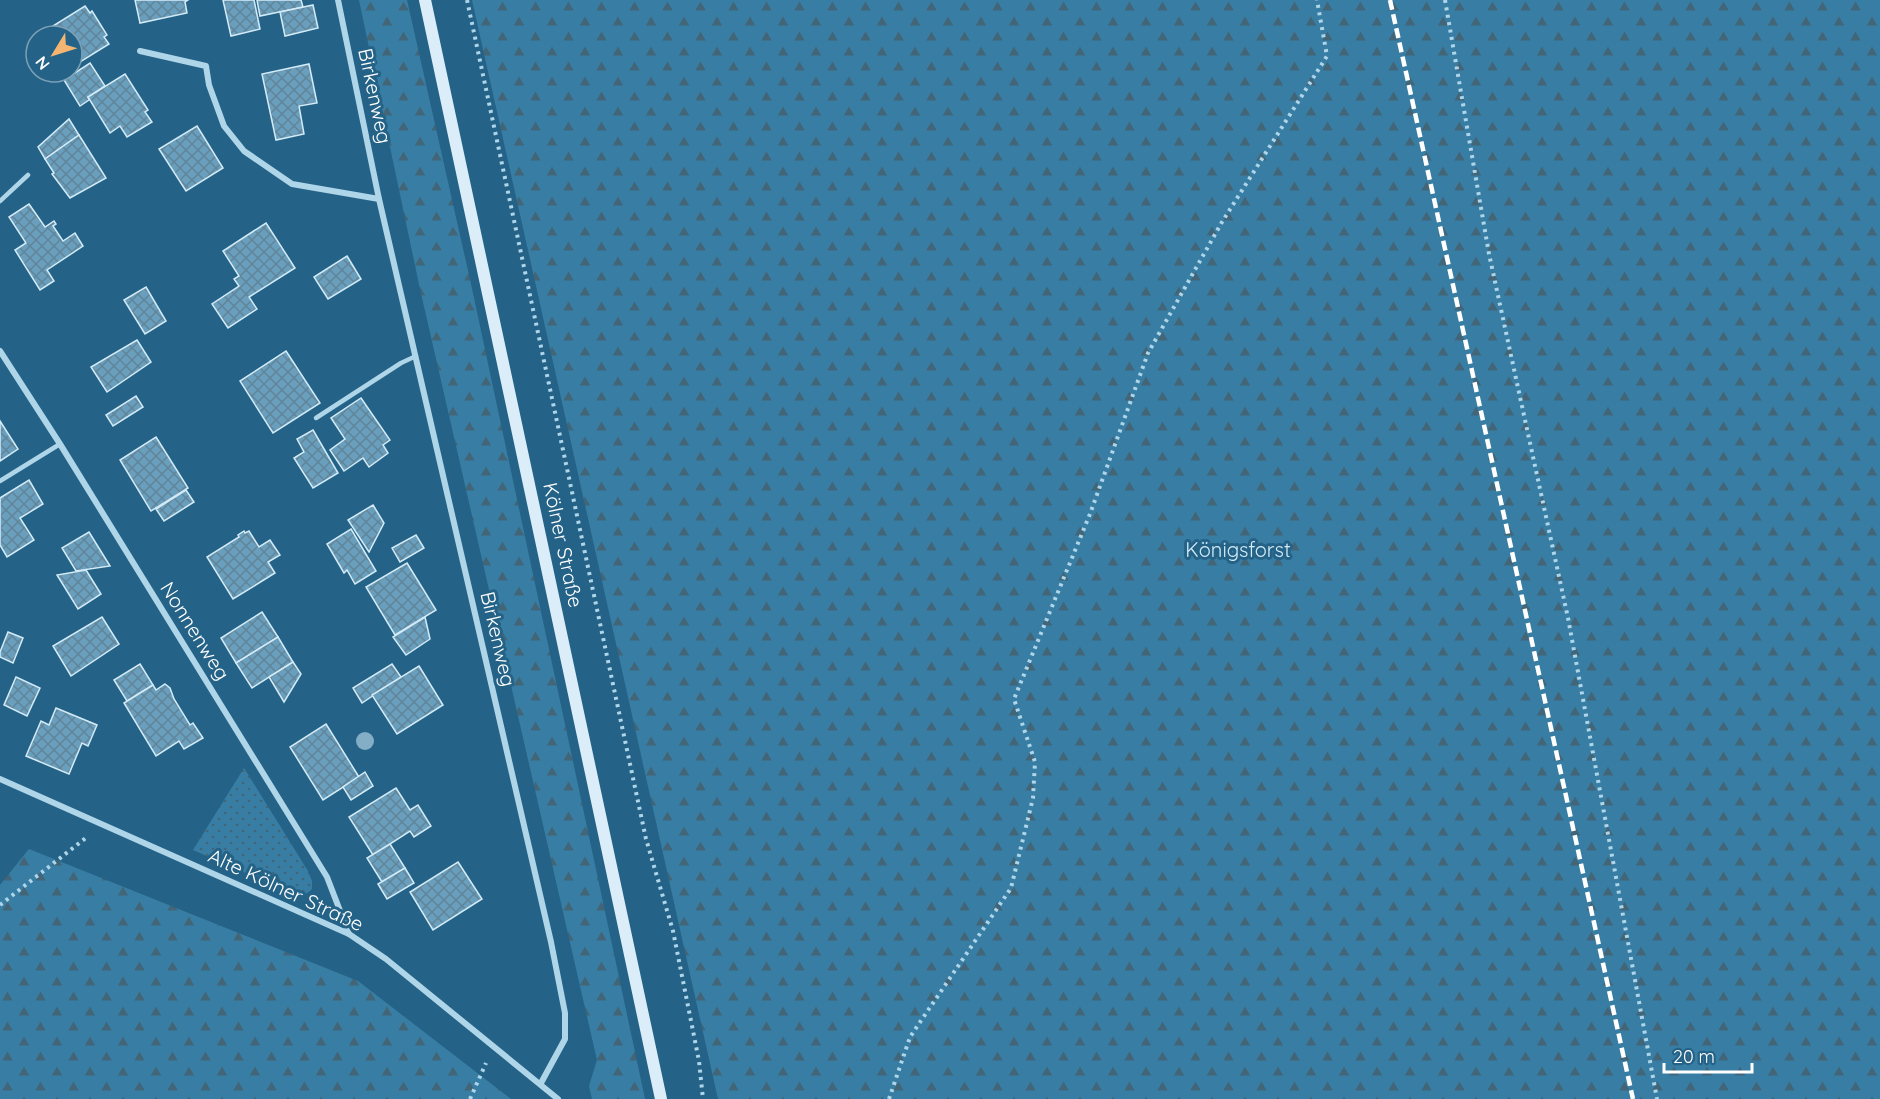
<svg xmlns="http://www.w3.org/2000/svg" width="1880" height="1099" font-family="Quicksand,sans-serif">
<defs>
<pattern id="grass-dots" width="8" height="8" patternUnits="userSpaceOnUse" patternTransform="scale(1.5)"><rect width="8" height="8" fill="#387ea4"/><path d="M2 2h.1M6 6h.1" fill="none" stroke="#426578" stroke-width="1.8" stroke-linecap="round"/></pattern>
<pattern id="forest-firs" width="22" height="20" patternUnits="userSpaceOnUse" patternTransform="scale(1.5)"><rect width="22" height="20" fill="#387ea4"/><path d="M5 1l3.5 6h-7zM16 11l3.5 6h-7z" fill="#426578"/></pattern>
<pattern id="building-cross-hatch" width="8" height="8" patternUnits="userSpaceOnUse" patternTransform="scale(1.5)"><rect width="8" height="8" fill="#699ebc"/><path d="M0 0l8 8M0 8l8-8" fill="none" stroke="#60859a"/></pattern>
</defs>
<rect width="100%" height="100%" fill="#246387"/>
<!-- grass -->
<path fill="url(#grass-dots)" d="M244 768 308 871 312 881V889C304 897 299 895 289 892L193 850Z"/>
<!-- forest -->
<g fill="url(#forest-firs)">
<path d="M359 0H407L471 284 645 1099H592L589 1086 597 1060 420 289Z"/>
<path d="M472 0H1880V1099H718Z"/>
<path d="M29 849 358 981 511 1099H0V885Z"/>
</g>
<!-- building -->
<g fill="url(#building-cross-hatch)" stroke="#d3ebf7" stroke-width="1.5">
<path d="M135 0H188L185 2 187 13 140 23Z"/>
<path d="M223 0H254L260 29 231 36Z"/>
<path d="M257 0H301L303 7 260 16Z"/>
<path d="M313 5 318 28 285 36 280 12Z"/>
<path d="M85 6 90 13 92 11 107 35 104 37 109 44 72 67V36H49L45 31Z"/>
<path d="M90 63 105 86 88 97 89 100 80 106 64 80Z"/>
<path d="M309 64 317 103 299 106 304 134 276 140 262 74Z"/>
<path d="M125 74 148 110 145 112 152 122 127 137 120 126 110 133 88 97Z"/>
<path d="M69 119 79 135 45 159 38 147Z"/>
<path d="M197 126 223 168 186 191 159 149Z"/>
<path d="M79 135 106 178 70 198 52 174 54 173 45 159Z"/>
<path d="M29 204 45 227 54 221 56 224 53 226 63 241 75 233 83 246 47 270 54 281 40 290 15 250 26 243 9 217Z"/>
<path d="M266 223 295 268 249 297 257 309 228 328 212 304 239 286 234 279 239 276 223 251Z"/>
<path d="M347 256 361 279 328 299 314 277Z"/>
<path d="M146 287 166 321 145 334 124 300Z"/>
<path d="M137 340 151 362 107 392 91 367Z"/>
<path d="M286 351 320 403 273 433 240 381Z"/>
<path d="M136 396 143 407 113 426 106 415Z"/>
<path d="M361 398 390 440 383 445 388 453 369 467 363 458 344 471 330 450 345 439 331 418Z"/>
<path d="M0 421 18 449 0 461Z"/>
<path d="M313 430 338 473 313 488 294 458 304 452 297 439Z"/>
<path d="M156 437 188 488 151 511 120 460Z"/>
<path d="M29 480 43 504 20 518 34 540 7 557 0 545V498Z"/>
<path d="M186 490 194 502 164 521 156 509Z"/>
<path d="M373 505 384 523 369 552 348 520Z"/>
<path d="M351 529 376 571 355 584 347 570 344 573 327 544Z"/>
<path d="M244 531 245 533 249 531 259 547 270 540 280 555 268 562 275 573 233 599 207 557 239 537 238 535Z"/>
<path d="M89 532 110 566 76 571 62 548Z"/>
<path d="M416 535 424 548 400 562 392 548Z"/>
<path d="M407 563 436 610 395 635 366 587Z"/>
<path d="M86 570 101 594 78 609 57 575Z"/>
<path d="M262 612 278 637 236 663 221 638Z"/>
<path d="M102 617 119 644 71 676 53 646Z"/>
<path d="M425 617 430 639 406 655 393 637Z"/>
<path d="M8 632 23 638 13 663 0 657V652Z"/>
<path d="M278 637 293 662 252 688 236 663Z"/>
<path d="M293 662 301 674 284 702 269 677Z"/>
<path d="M140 664 153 685 127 701 114 680Z"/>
<path d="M392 664 401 677 362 703 353 688Z"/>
<path d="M419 666 443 705 397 734 372 695Z"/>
<path d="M16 677 40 688 27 716 4 705Z"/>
<path d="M165 684 170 688 174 699 190 725 193 723 203 738 184 749 179 741 156 756 124 703 153 685 156 690Z"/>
<path d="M56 708 97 725 88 746 82 743 69 774 26 756 41 721 49 725Z"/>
<path d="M326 724 359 777 323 800 290 747Z"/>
<path d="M365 772 373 786 351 800 343 787Z"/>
<path d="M396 788 410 810 418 805 431 826 414 837 410 831 373 855 349 817Z"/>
<path d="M390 844 405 868 382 882 367 858Z"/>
<path d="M458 862 482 899 433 930 410 892Z"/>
<path d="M405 868 414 883 387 899 378 884Z"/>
</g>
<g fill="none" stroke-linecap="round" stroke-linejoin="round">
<!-- path -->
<g stroke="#afd5e9" stroke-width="4" stroke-dasharray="3 4.5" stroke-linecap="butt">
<path d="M467 0 646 839 673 931 699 1061 703 1099"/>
<path d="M1445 0 1489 254 1568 618 1657 1099"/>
<path d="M0 905 87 837"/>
<path d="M470 1099 486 1063"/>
<path d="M889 1099 910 1037 1011 888 1033 798 1035 762 1014 699 1090 514 1148 353 1222 222 1327 56 1317 0"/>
</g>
<!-- lane -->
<g stroke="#afd5e9" stroke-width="4.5">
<path d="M0 201 28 175"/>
<path d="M316 418 401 363 416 356"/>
<path d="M0 481 60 444"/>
</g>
<!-- street -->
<g stroke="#afd5e9" stroke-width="6">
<path d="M338 0 379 199 551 942 565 1013V1039L541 1083"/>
<path d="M140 51 206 66 209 85 224 126 244 151 292 184 379 199"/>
<path d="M0 351 60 444 327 877 349 934"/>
<path d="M0 779 349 934 386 959 558 1099"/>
</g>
<!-- secondary -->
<path stroke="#daedf8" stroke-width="12" d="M425 0 661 1099"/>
<!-- rail -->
<path stroke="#fff" stroke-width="4.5" stroke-dasharray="10 4.5" stroke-linecap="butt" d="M1390 0 1633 1099"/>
</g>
<!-- trees -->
<circle fill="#84aec5" cx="365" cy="741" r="9"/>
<g text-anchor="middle" stroke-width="6" stroke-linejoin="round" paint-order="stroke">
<!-- street labels -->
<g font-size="20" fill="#fff" stroke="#246387">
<text transform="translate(375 96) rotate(78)" y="7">Birkenweg</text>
<text transform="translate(563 545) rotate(78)" y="7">Kölner Straße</text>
<text transform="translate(195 631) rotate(58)" y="7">Nonnenweg</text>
<text transform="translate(498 639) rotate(77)" y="7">Birkenweg</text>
<text transform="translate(286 890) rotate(25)" y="7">Alte Kölner Straße</text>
</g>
<!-- park labels -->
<g font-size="20" fill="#d3ebf7" stroke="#246387">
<text x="1238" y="557">Königsforst</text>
</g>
</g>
<!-- north arrow -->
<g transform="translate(54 54) rotate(232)"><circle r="28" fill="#246387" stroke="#7ca1b7" stroke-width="1.5"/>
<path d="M0-4.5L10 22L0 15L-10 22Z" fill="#f4b573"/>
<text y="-9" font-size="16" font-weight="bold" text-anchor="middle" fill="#ffffff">N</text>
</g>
<!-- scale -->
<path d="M1664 1063v9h88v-9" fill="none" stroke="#ffffff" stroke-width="3"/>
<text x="1673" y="1063" font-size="18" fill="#ffffff" stroke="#246387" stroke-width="4.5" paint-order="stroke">20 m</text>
</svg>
